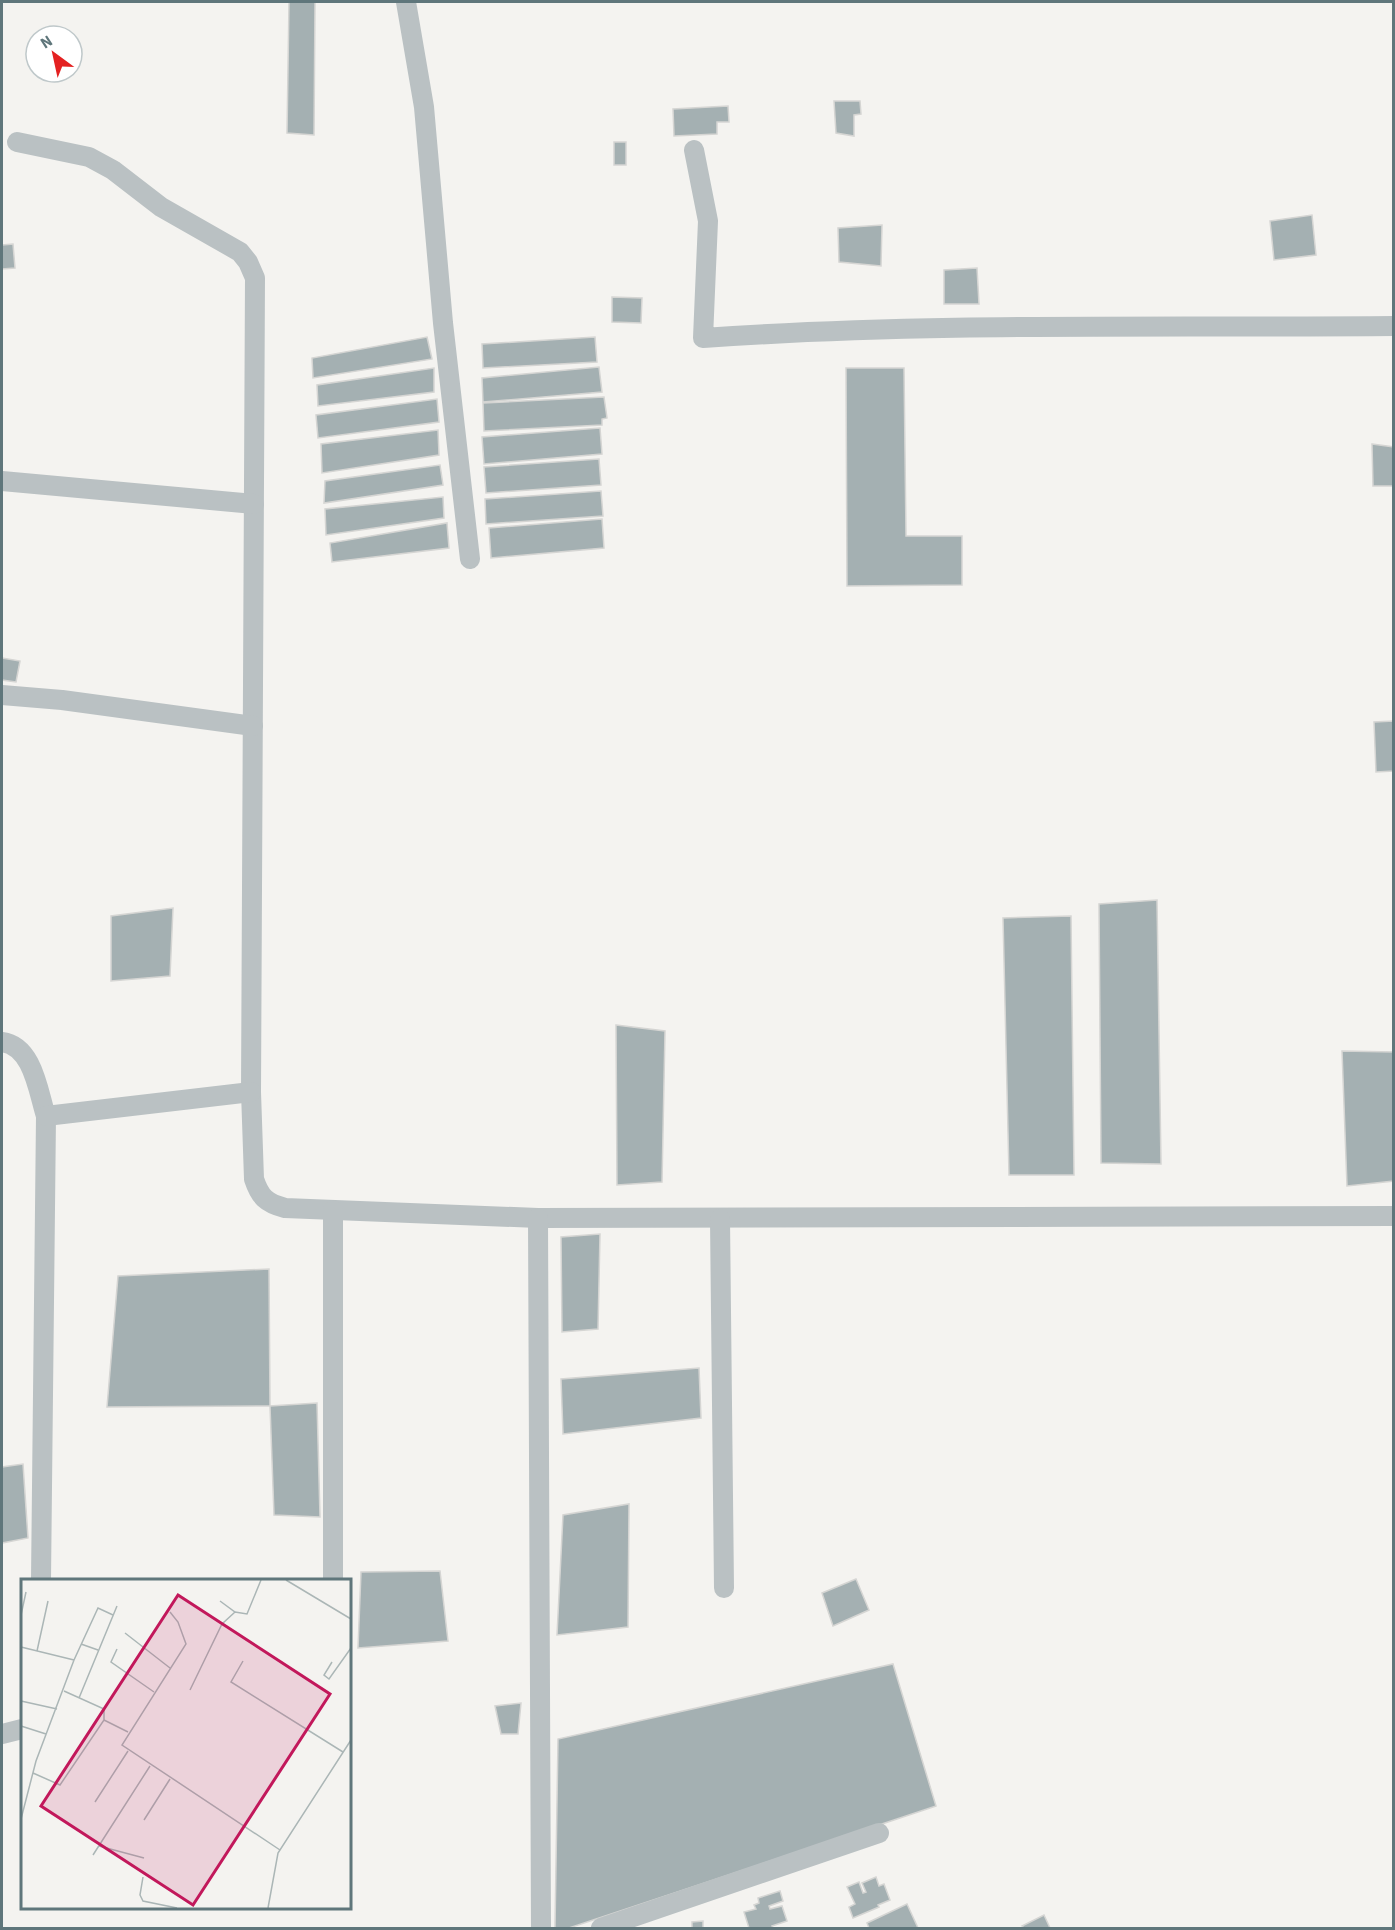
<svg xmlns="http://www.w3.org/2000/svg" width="1395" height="1930" font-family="'Source Sans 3',sans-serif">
<rect width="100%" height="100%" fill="#f4f3f0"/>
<!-- building -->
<g fill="#a4b0b2" stroke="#d5d5d3" stroke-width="1.5">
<path d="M289 2H315L314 135 287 133Z"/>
<path d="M834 101H860L861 114 854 115V136L836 133Z"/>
<path d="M728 106 729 122H717V134L674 136 673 109Z"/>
<rect x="614" y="142" width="12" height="23"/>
<path d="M1312 215 1316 255 1274 260 1270 221Z"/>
<path d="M882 225 881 266 839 262 838 228Z"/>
<path d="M13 244 15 268 2 269V245Z"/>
<path d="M977 268 979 304H944V270Z"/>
<path d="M612 297 642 298 641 323 612 322Z"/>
<path d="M427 337 432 359 313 378 312 358Z"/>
<path d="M595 337 597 362 483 368 482 344Z"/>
<path d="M599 367 602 392 483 402 482 378Z"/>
<path d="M434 368V392L318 406 317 385Z"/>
<path d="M846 368H904L906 536H962V585L847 586Z"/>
<path d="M604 397 607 418 602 419V425L484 431 483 403Z"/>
<path d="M437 399 439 422 318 438 316 415Z"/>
<path d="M600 428 602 454 484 464 482 437Z"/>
<path d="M438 430 439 455 322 473 321 444Z"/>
<path d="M1372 444 1394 447V486H1373Z"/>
<path d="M599 459 601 485 486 493 484 467Z"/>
<path d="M440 465 443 485 324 503 325 481Z"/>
<path d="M601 491 603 516 486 524 485 499Z"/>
<path d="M443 497 444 518 326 535 325 509Z"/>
<path d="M602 519 604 548 491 558 489 528Z"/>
<path d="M447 523 449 548 332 562 330 543Z"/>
<path d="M2 658 20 661 16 682 2 680Z"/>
<path d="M1394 721V771L1376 772 1374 722Z"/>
<path d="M1157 900 1161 1164 1101 1163 1099 904Z"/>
<path d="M173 908 170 976 111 981V916Z"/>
<path d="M1071 916 1074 1175H1009L1003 918Z"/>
<path d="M616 1025 665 1031 662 1182 617 1185Z"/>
<path d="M1342 1051 1394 1052V1181L1347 1186Z"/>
<path d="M600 1234 598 1329 562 1332 561 1237Z"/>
<path d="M269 1269 270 1406 107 1407 118 1276Z"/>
<path d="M699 1368 701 1418 563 1434 561 1379Z"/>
<path d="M317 1403 320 1517 274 1515 270 1406Z"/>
<path d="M23 1464 28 1538 2 1543V1467Z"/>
<path d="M629 1504 628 1627 557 1635 563 1515Z"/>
<path d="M440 1571 448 1641 358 1648 361 1572Z"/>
<path d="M856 1579 869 1610 833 1626 822 1593Z"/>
<path d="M893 1664 936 1806 569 1928H555L558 1739Z"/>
<path d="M521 1703 518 1734H501L495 1706Z"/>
<path d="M876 1877 879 1886 884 1884 890 1900 878 1905 879 1907 853 1918 849 1907 855 1904 847 1887 859 1882 863 1893 866 1892 862 1883Z"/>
<path d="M780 1891 783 1901 769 1906 770 1909 782 1906 787 1921 772 1926 773 1928H749L744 1912 756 1909 754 1905 759 1903 758 1898Z"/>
<path d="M907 1904 918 1928H869L867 1923Z"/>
<path d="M1044 1915 1050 1928H1024L1022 1926Z"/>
<path d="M703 1921V1928H692V1922Z"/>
</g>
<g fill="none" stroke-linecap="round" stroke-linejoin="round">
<!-- street -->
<g stroke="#bac1c3" stroke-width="20">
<path d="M406 2 424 107 443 323 470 559"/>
<path d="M17 142 89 157 113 170 161 207 240 252 248 262 255 278 251 1092 254 1179C260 1197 266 1203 285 1208L538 1218 1394 1216"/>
<path d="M694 150 708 221 703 338C932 322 1163 328 1394 326"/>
<path d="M2 481 254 504"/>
<path d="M2 695 62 700 253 726"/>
<path d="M2 1042C33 1046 38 1091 46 1116L41 1580"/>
<path d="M46 1116 251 1092"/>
<path d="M333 1210V1580"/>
<path d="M538 1218 541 1928"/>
<path d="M720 1219 724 1588"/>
<path d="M2 1734 22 1729"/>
<path d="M601 1928 879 1833"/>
</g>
</g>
<!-- overview -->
<g transform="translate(21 1579)">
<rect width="330" height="330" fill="#f4f3f0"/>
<path fill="none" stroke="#abb6b6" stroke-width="1.5" d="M265 1 330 40M199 22 214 33 226 35 240 1M149 33 157 43 165 65 101 166 259 271M0 36 5 13M104 54 149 89M60 65 77 71M0 68 53 81M96 70 90 83 133 113M16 72 27 22M222 82 210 103 322 173M311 83 303 96 308 100 330 69M169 111 201 45 214 33M58 119 96 27M0 122 36 130M83 141 107 153M0 147 25 155M12 194 39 206 83 141V130L43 112M74 223 107 172M0 240 15 182 53 81 77 29 92 36M123 241 149 200M78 267 123 279M72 276 129 187M122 298 119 316 122 322 156 329M247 329 257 274 330 161"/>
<path fill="#c2185b" fill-opacity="0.15" stroke="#c2185b" stroke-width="3" d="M157 16 309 115 172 326 20 227Z"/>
<rect width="330" height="330" fill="none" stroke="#5f767b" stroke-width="3"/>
</g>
<!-- border -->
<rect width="1395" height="1930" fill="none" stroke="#5f767b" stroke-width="6"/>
<!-- north arrow -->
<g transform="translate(54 54) rotate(327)"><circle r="28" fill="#ffffff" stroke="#bfc8ca" stroke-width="1.5"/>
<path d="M0-4.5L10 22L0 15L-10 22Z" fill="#e42121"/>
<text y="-9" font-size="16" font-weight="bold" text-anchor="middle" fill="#5f767b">N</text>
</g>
</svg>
